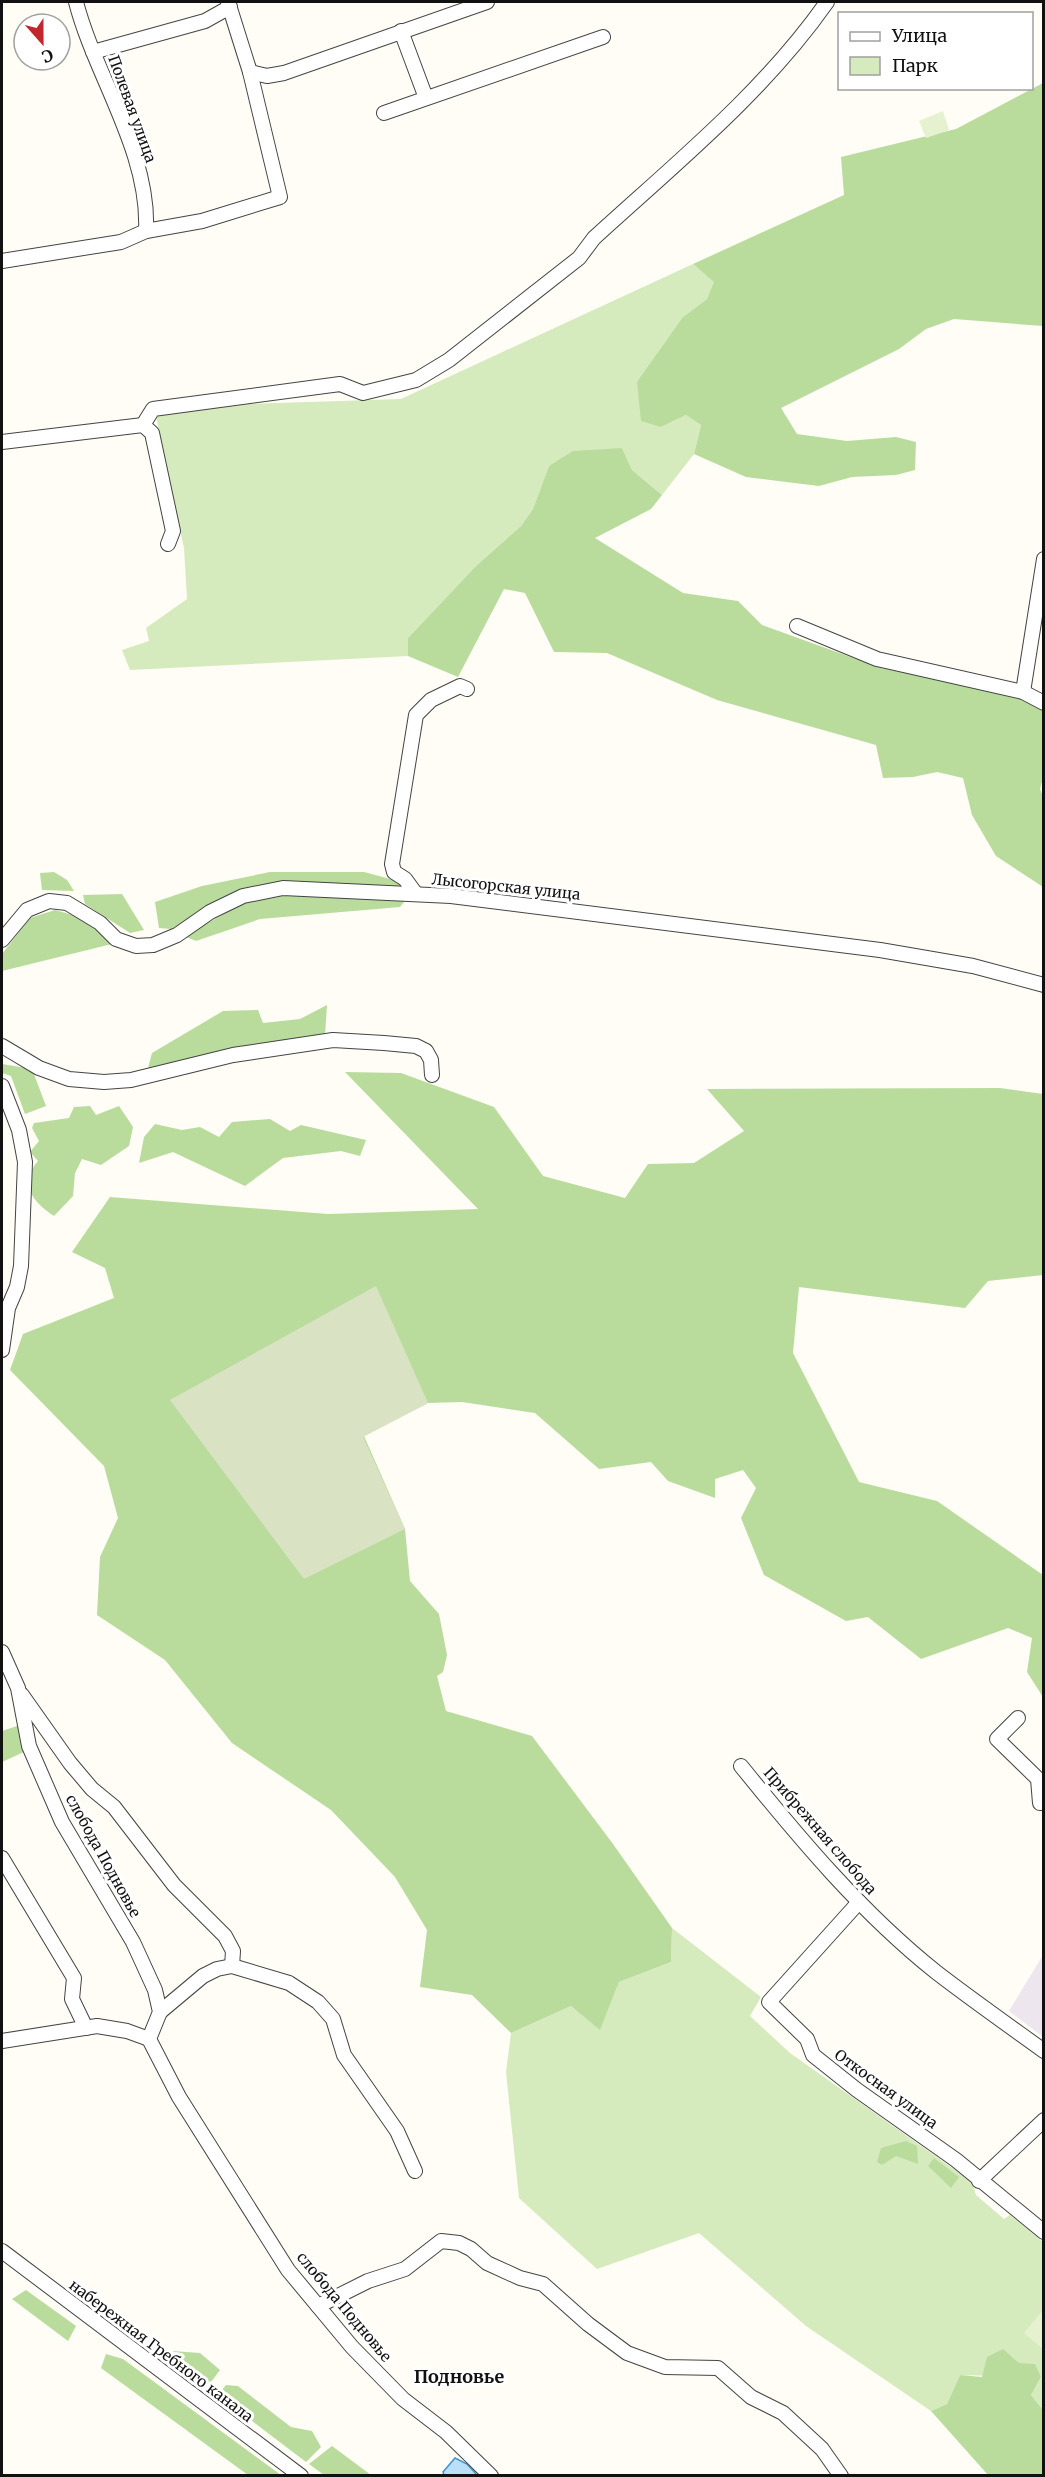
<svg xmlns="http://www.w3.org/2000/svg" width="1045" height="2477" font-family="Merriweather,serif">
<rect width="100%" height="100%" fill="#fffdf5"/>
<!-- industrial -->
<path fill="#eee6ef" d="M1043 1955 1044 2037H1043L1009 2011Z"/>
<!-- green -->
<g fill="#d5ebbd">
<path d="M693 264 715 282 707 299 683 317 661 427 686 415 701 425 694 454 662 495 632 470 622 448 549 466 533 509 521 526 476 566 408 638V656L130 670 122 650 149 641 146 628 187 599 184 548 154 407 401 399Z"/>
<path d="M672 1928 761 1997 750 2016 790 2053 972 2182 976 2195 1004 2219 1010 2215 1043 2242V2410L1031 2395 1041 2377 960 2375 947 2404 931 2411 806 2326 699 2233 597 2269 519 2198 506 2072 511 2033 571 2006 600 2029 619 1982 671 1962Z"/>
</g>
<!-- forest -->
<g fill="#b9dc9c">
<path d="M1043 83V326L954 319 926 329 899 349 781 408 797 434 847 441 896 437 916 442 915 470 896 475 852 477 819 486 746 477 694 454 701 425 686 415 661 427 641 421 637 382 683 317 707 299 714 282 693 264 844 195 841 157 956 129Z"/>
<path d="M622 448 632 470 662 495 651 509 595 538 683 593 738 601 762 625 881 668 1023 697 1043 709V778L1040 789 1044 799 1043 887 996 856 972 815 963 778 937 772 913 777 883 778 876 745 717 700 607 653 554 652 525 593 504 589 458 677 408 656V638L476 566 521 526 533 509 549 466 573 451Z"/>
<path d="M54 872 67 880 74 891 42 890 40 873Z"/>
<path d="M270 872H364L405 883 401 889 263 886 209 907 171 929 159 928 155 902 202 886Z"/>
<path d="M283 893 408 897 400 907 260 919 196 941 184 936 244 903Z"/>
<path d="M122 894 144 930 130 933 85 904 83 895Z"/>
<path d="M55 910 76 916 116 943 2 971V954L30 918Z"/>
<path d="M327 1005 325 1035 147 1072 152 1053 223 1011 258 1010 263 1023 300 1019Z"/>
<path d="M2 1064 32 1069 46 1106 25 1114 11 1076 2 1073Z"/>
<path d="M345 1072 401 1073 494 1107 543 1176 625 1198 648 1164 694 1163 744 1131 707 1089 1000 1088 1043 1094V1275L988 1281 965 1308 799 1287 793 1353 859 1482 937 1501 1043 1575V1697L1027 1672 1032 1638 1008 1628 921 1659 868 1617 846 1621 764 1575 741 1518 756 1488 743 1470 715 1479V1498L668 1481 651 1462 599 1469 535 1413 462 1402 428 1403 364 1436 405 1529 410 1581 439 1614 447 1655 443 1672 437 1676 446 1711 532 1736 613 1844 672 1928 671 1962 619 1982 600 2030 571 2006 511 2033 472 1995 420 1987 427 1930 395 1877 331 1810 232 1743 165 1660 97 1615 100 1557 118 1518 104 1466 10 1370 23 1334 114 1298 105 1268 72 1252 110 1197 328 1214 478 1209Z"/>
<path d="M90 1106 96 1115 119 1106 133 1127 129 1146 101 1165 82 1159 75 1173 73 1196 54 1216C33 1202 18 1184 38 1161L30 1152 39 1141 32 1128 34 1123 69 1118 74 1107Z"/>
<path d="M270 1119 290 1131 301 1125 366 1140 360 1156 341 1151 283 1158 245 1186 173 1152 139 1163 144 1137 155 1124 182 1130 200 1127 219 1137 232 1122Z"/>
<path d="M20 1725 26 1751 2 1762V1731Z"/>
<path d="M906 2141 917 2146 918 2164 896 2156 882 2165 877 2162 881 2148Z"/>
<path d="M934 2158 959 2177 951 2188 928 2166Z"/>
<path d="M26 2290 76 2326 68 2341 12 2299Z"/>
<path d="M1003 2349 1019 2363 1035 2364 1041 2377 1031 2395 1043 2410V2475H988L931 2411 947 2404 960 2375 982 2377 987 2357Z"/>
<path d="M173 2351 200 2353 220 2370 208 2386Z"/>
<path d="M106 2354 123 2359 281 2475H248L101 2368Z"/>
<path d="M226 2385 238 2386 291 2427 312 2431 321 2447 306 2462 218 2395Z"/>
<path d="M332 2446 371 2475H324L309 2464Z"/>
</g>
<!-- cemetery -->
<path fill="#d9e3c4" d="M376 1286 428 1403 363 1437 405 1529 304 1579 170 1400Z"/>
<!-- pitch -->
<g fill="#e6f2cf">
<path d="M943 111 949 130 926 138 919 121Z"/>
<path d="M1043 2310V2349L1024 2333Z"/>
</g>
<!-- water -->
<path fill="#b9e0f7" stroke="#3f96cf" stroke-width="1.5" d="M455 2458 467 2464 477 2475H444L443 2472Z"/>
<g fill="none" stroke-linecap="round" stroke-linejoin="round">
<!-- minor casing -->
<g stroke="#444" stroke-width="16">
<g id="minor">
<path d="M76 2C95 76 150 152 146 231"/>
<path d="M401 31 426 98"/>
<path d="M93 52 205 21 230 7"/>
<path d="M250 72 267 76 284 73 487 2"/>
<path d="M384 113 603 37"/>
<path d="M2 261 121 242 146 231 202 221 280 197 250 72 228 2"/>
<path d="M143 425 153 409 340 384 363 393 416 380 449 360 579 258 594 238C675 164 764 92 827 2"/>
<path d="M2 442 143 425 152 433 173 531 168 544"/>
<path d="M797 626 877 659 1023 692 1044 703"/>
<path d="M1023 692 1044 559"/>
<path d="M416 894 405 879 394 872 392 864 416 715 431 700 460 686 467 689"/>
<path d="M2 940 27 910 49 901 67 903 100 923 116 939 136 946 153 945 177 935 210 912 243 896 283 888 451 896 880 950 973 966 1044 985"/>
<path d="M2 1046 39 1068 69 1079 104 1082 131 1080 233 1055 333 1040 384 1043 416 1046 426 1051 431 1060 432 1075"/>
<path d="M2 1086 19 1130 25 1162 21 1266 17 1287 8 1308 2 1350"/>
<path d="M2 1652 18 1688 29 1746 62 1822 133 1942 155 1990 160 2012 149 2039"/>
<path d="M22 1695 70 1763 92 1789 114 1807 174 1885 225 1936 233 1951 232 1966"/>
<path d="M1018 1718 997 1739 1038 1779 1040 1803H1044"/>
<path d="M741 1766C800 1839 862 1913 936 1972 971 1999 1008 2025 1044 2051"/>
<path d="M2 1858 74 1978 72 1999 86 2028"/>
<path d="M859 1902 769 2002 807 2039 813 2055 857 2090 956 2160 1044 2232"/>
<path d="M160 2012 203 1976 217 1969 232 1966 289 1983 318 2002 333 2019 344 2055 397 2131 415 2171"/>
<path d="M2 2041 97 2026 127 2031 149 2039 179 2097 288 2270 352 2347 403 2399 446 2432 491 2476"/>
<path d="M979 2181 1044 2120"/>
<path d="M2 2251 301 2476"/>
<path d="M318 2306 368 2281 405 2269 441 2241 459 2243 471 2249 487 2263 520 2278 543 2284 588 2324 627 2353 665 2367 718 2368 751 2397 783 2413 822 2449 841 2476"/>
</g>
</g>
<!-- minor -->
<use href="#minor" stroke="#fff" stroke-width="14"/>
</g>
<g text-anchor="middle" stroke-width="6" stroke-linejoin="round" paint-order="stroke">
<!-- street labels -->
<g font-size="15" fill="#111" stroke="#fff">
<text transform="translate(132 109) rotate(70)" y="5">Полевая улица</text>
<text transform="translate(506 887) rotate(6)" y="5">Лысогорская улица</text>
<text transform="translate(820 1831) rotate(49)" y="5">Прибрежная слобода</text>
<text transform="translate(103 1856) rotate(61)" y="5">слобода Подновье</text>
<text transform="translate(886 2089) rotate(36)" y="5">Откосная улица</text>
<text transform="translate(344 2307) rotate(50)" y="5">слобода Подновье</text>
<text transform="translate(161 2351) rotate(37)" y="5">набережная Гребного канала</text>
</g>
<!-- quarter labels -->
<g font-size="18" font-weight="bold" fill="#111" stroke="#fff">
<text x="459" y="2383">Подновье</text>
</g>
</g>
<!-- border -->
<rect width="1045" height="2477" fill="none" stroke="#111111" stroke-width="6"/>
<!-- legend -->
<rect x="838" y="12" width="195" height="78" fill="#ffffff" stroke="#a0a0a0" stroke-width="1.5"/>
<rect x="850" y="32" width="30" height="9" fill="#ffffff" stroke="#a0a0a0" stroke-width="1.5"/>
<text x="892" y="42" font-size="18" fill="#111111">Улица</text>
<rect x="850" y="57" width="30" height="18" fill="#d5ebbd" stroke="#a0a0a0" stroke-width="1.5"/>
<text x="892" y="72" font-size="18" fill="#111111">Парк</text>
<!-- north arrow -->
<g transform="translate(42 42) rotate(159)"><circle r="28" fill="#ffffff" stroke="#a0a0a0" stroke-width="1.5"/>
<path d="M0-4.5L10 22L0 15L-10 22Z" fill="#c4262e"/>
<text y="-9" font-size="16" font-weight="bold" text-anchor="middle" fill="#111111">С</text>
</g>
</svg>
